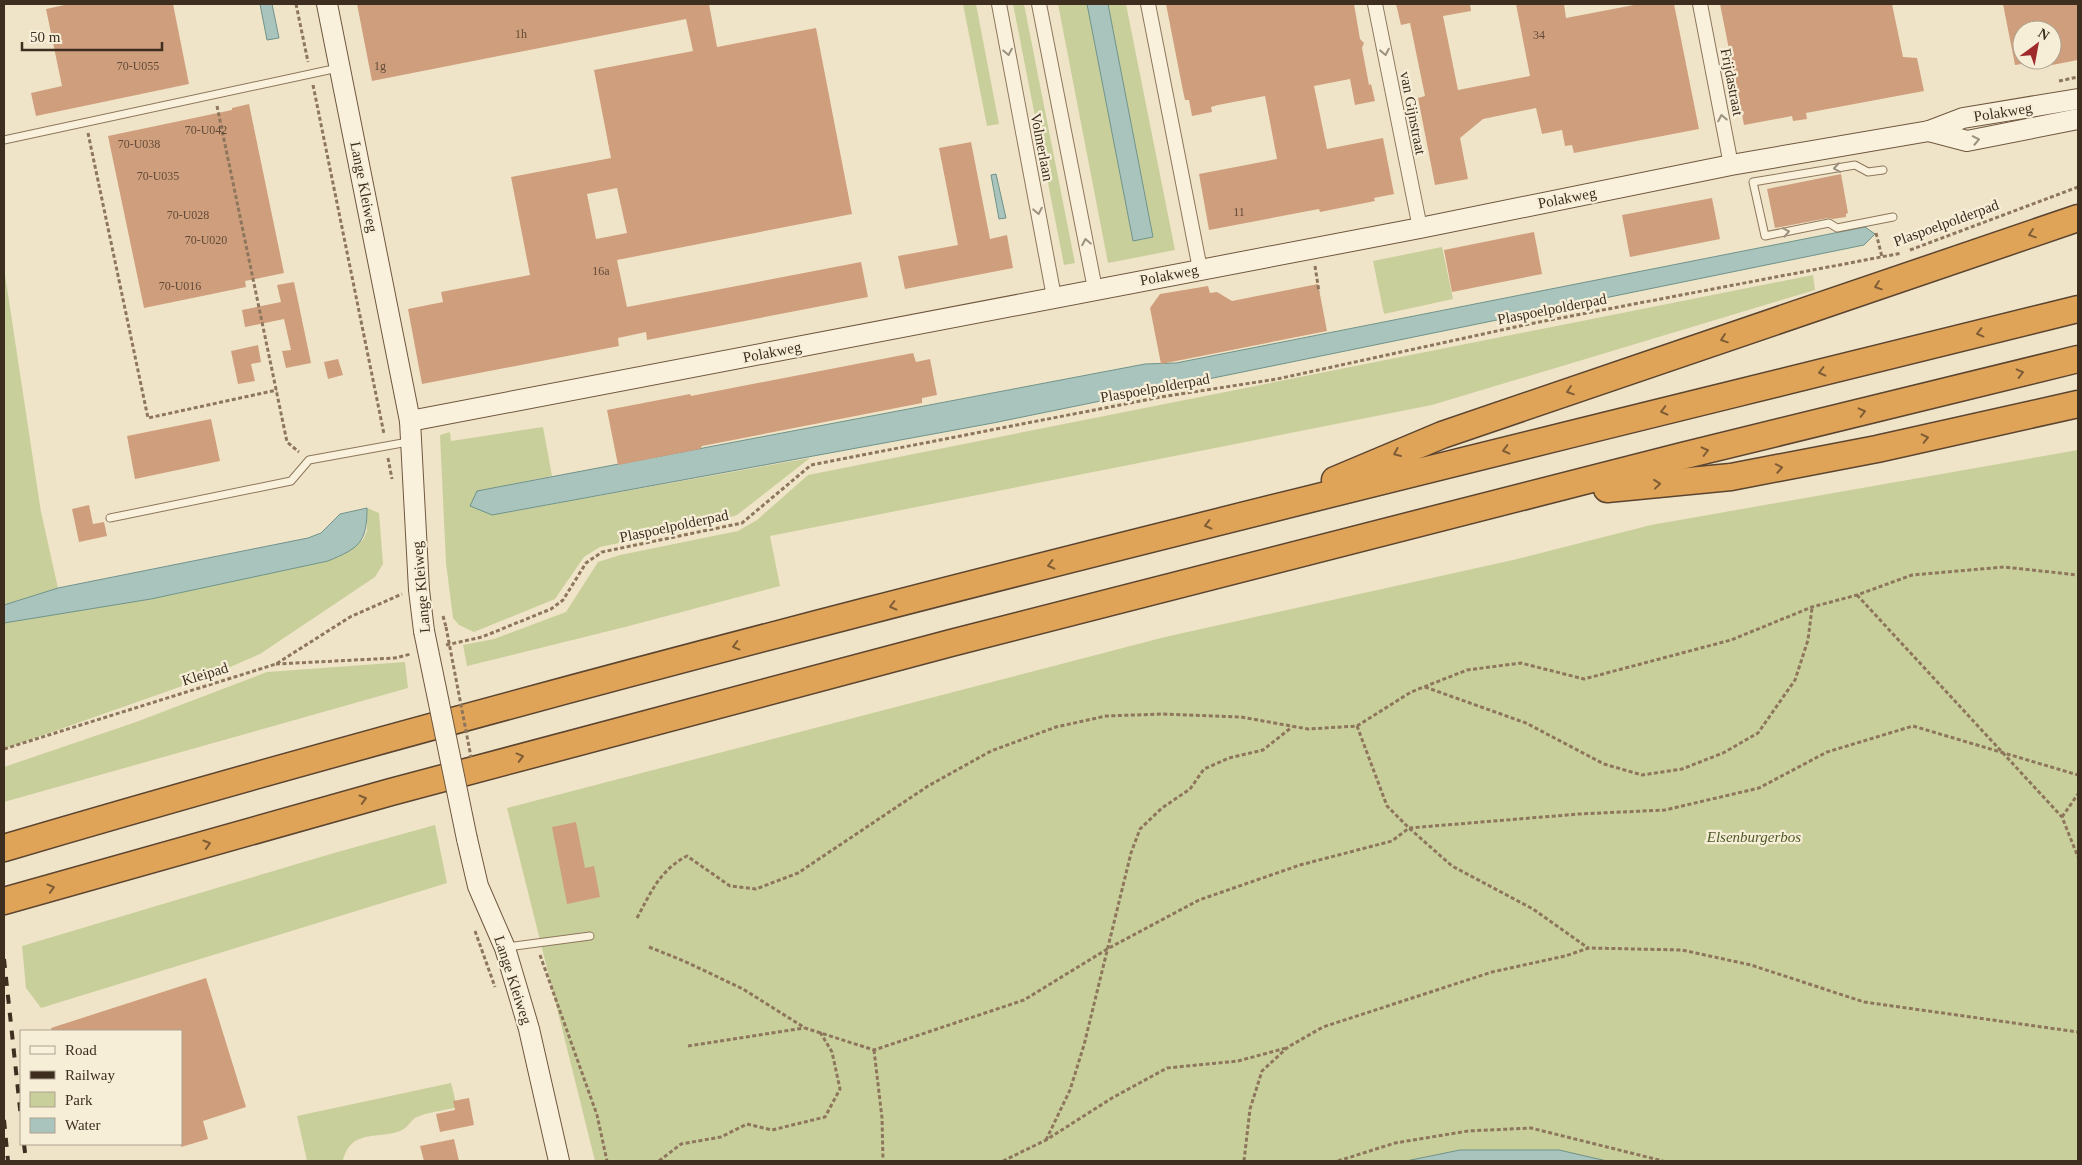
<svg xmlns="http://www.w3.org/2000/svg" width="2082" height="1165" font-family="Georgia,serif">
<rect width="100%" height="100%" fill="#f0e4c8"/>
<!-- green -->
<g fill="#c9cf9b">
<path d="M963 4H976L999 124 987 126Z"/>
<path d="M1013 4H1024L1075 263 1064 265Z"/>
<path d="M1058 4H1087L1133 240 1153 236 1108 4H1126L1175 250 1108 263Z"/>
<path d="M1442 247 1453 299 1384 314 1373 261Z"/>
<path d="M4 268 41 512 58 588 4 605Z"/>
<path d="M1813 275 1815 290 1432 405 770 536 780 586 625 627 467 666 463 645 494 639 566 612 598 562 620 555 738 531 757 520 808 475Z"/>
<path d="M543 427 552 476 478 491 492 515 810 458 737 515 708 524 600 547 584 557 555 599 474 632 459 625 453 618 446 563 440 435 450 432 451 441Z"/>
<path d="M2078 450V1161H595L507 808 1165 637 1513 560 1651 525Z"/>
<path d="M367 508 379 513 383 564 375 577 260 654 205 678 4 749V623L151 599 328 561 363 540 367 531Z"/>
<path d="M405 662 408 688 4 802V767L136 722 267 672Z"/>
<path d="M435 825 447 883 41 1008 26 988 22 946 334 853Z"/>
<path d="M451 1083 457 1107C444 1111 426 1112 415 1118 411 1121 408 1126 404 1129 383 1141 351 1126 343 1161H307L297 1116Z"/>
</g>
<!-- water -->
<g fill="#a9c4bc" stroke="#6f938a">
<path d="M260 4H272L279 38 267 40Z"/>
<path d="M1087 4H1108L1153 237 1133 241Z"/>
<path d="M996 174 1006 218 999 219 991 175Z"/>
<path d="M1865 227 1875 234 1864 245 993 423 492 515 470 506 477 491 1145 364 1176 363Z"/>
<path d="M367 508C367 543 359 548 328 561L151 599 4 623V605L58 588 308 538 321 533 340 514Z"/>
<path d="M1460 1150H1559L1607 1161H1406Z"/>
</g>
<!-- building -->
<g fill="#cf9f7d" fill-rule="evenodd">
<path d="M69 4H173L189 84 36 116 31 93 62 86 46 9Z"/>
<path d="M357 4H709L717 47 816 28 852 214 617 260 627 307 861 262 868 297 647 340 646 332 618 338 619 346 422 384 408 309 443 302 441 292 530 275 511 177 611 158 594 70 693 51 686 19 372 81ZM617 188 627 233 596 239 587 194Z"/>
<path d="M1166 4H1354L1360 39 1364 43 1362 48 1369 85 1371 84 1375 101 1355 105 1350 79 1314 86 1327 149 1383 138 1394 194 1374 198 1375 201 1320 212 1319 209 1209 230 1199 174 1277 159 1265 96 1218 105 1211 107 1212 112 1192 116 1189 100H1185L1183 91Z"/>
<path d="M1396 4H1470L1471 11 1443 16 1458 90 1530 76 1516 4H1564L1566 18 1639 4H1674L1699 129 1574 153 1572 145 1565 146 1562 130 1542 134 1536 108 1483 119 1460 138 1468 179 1435 185 1418 98 1425 96 1410 23 1401 25Z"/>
<path d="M1720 4H1892L1903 57 1917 58 1924 91 1806 113 1807 119 1793 121 1792 116 1744 125Z"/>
<path d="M2003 4H2078V60L2052 65V30H2022V64L2015 65Z"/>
<path d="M249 104 284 273 245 281 246 287 144 308 108 136 232 110V108Z"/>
<path d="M971 142 990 239 1007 235 1013 268 905 289 898 256 958 245 939 148Z"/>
<path d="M1841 174 1848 213 1846 214V217L1833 219 1828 218 1775 228 1767 189Z"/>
<path d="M1712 198 1720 239 1630 257 1622 215Z"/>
<path d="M1534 232 1542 274 1452 292 1444 250Z"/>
<path d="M294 282 311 363 286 368 282 351 291 350 284 319 245 327 242 310 281 302 277 285Z"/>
<path d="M1318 284 1327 331 1161 364 1150 308 1160 294 1208 286 1210 293 1217 292 1232 301Z"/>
<path d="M258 345 261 362 251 364 255 381 238 384 231 351Z"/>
<path d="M913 353 916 362 930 359 937 395 922 398V403L702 446 700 449 618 465 607 410 690 394 691 396Z"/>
<path d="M338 359 343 375 328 379 324 362Z"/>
<path d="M211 419 220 461 135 479 127 436Z"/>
<path d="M89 505 93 524 104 522 107 536 79 542 72 509Z"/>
<path d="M576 822 585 868 594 866 600 897 567 904 552 827Z"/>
<path d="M206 978 246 1107 203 1121 208 1139 181 1147V1031H52L51 1028Z"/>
<path d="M469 1098 474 1125 440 1132 436 1114 455 1110 453 1101Z"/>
<path d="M454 1139 459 1161H424L420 1146Z"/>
</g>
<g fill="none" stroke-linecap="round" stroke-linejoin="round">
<!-- lane casing -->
<g stroke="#8d765c" stroke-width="9">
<g id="lane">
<path d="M4 140 338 68"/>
<path d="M1883 170 1868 172 1855 165 1753 182 1765 236 1829 223 1837 228 1893 217"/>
<path d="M110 518 291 481 309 460 408 442"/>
<path d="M507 947 590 936"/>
</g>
</g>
<!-- street casing -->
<g stroke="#8d765c" stroke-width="16">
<g id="street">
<path d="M999 4 1054 297"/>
<path d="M1039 4 1095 289"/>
<path d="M1148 4 1200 269"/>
<path d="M1375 4 1420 228"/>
<path d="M1700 4 1731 165"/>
</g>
</g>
<!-- secondary casing -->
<g stroke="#6f573f" stroke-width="22">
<g id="secondary">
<path d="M327 4 410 421 419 590 424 631"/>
<path d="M1929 131 1967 141 2078 119"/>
<path d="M410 421 1420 228 1731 165 1929 131 1963 118 2078 99"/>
<path d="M467 839 478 886 505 948 529 1029 559 1161"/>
</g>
</g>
<!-- highway casing -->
<g stroke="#5b4430" stroke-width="29">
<g id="highway">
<path d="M1335 480 1442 435 2078 218"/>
<path d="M1607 489 1731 477 1877 449 2078 404"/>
<path d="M4 848C689 646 1385 481 2078 309"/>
<path d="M4 901 391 792 951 643 1682 456 2078 359"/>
</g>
</g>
<!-- path -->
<g stroke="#8d765c" stroke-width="3" stroke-dasharray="4 2.5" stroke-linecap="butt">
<path d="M296 4 308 62"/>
<path d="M2059 81 2078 77"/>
<path d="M313 85 384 434"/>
<path d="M217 106 287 442 299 452"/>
<path d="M88 133 148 418 277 390"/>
<path d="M1876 233 1882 257"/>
<path d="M1910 250 2078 187"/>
<path d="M1315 266 1319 292"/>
<path d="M388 458 392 479"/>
<path d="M1857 595 2062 817 2078 857"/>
<path d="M443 616 446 627"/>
<path d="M446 645 482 637 551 609 563 600 586 563 602 552 742 523 811 465 1161 397 1277 379 1529 324 1902 253"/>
<path d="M276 664 395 658 411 654"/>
<path d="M1425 687 1526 723 1604 764 1642 775 1682 769 1723 753 1758 733 1795 680 1808 640 1812 608"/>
<path d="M1357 726 1387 806 1409 828 1452 866 1533 909 1588 948"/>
<path d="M4 749 276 664 350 617 402 594"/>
<path d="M2062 817 2078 794"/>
<path d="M637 918C651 892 660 870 687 856L730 886 756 889 798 873 928 786 991 751 1056 727 1106 716 1162 714 1241 717 1308 729 1357 726 1411 692 1467 670 1521 663 1584 679 1731 640 1812 607 1857 595 1912 575 2004 567 2078 575"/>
<path d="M475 931 495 987"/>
<path d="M649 947 684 961 743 989 805 1028 874 1050 1024 1000 1109 948 1199 900 1300 865 1392 841 1409 828 1579 814 1665 810 1759 788 1827 752 1913 726 2078 775"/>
<path d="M540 955 597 1115 607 1161"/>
<path d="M688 1046 804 1028"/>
<path d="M874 1050 882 1118 883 1161"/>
<path d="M1046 1140 1070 1090 1084 1045 1131 853 1140 829 1162 808 1190 789 1204 769 1229 758 1263 750 1292 727"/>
<path d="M659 1161 681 1144 721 1137 747 1124 772 1130 825 1117 840 1089 832 1052 820 1032"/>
<path d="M1003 1161 1046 1140 1112 1098 1167 1068 1238 1061 1286 1048"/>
<path d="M1244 1161 1250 1109 1262 1071 1288 1047 1323 1027 1492 972 1565 956 1589 948 1682 950 1751 965 1864 1002 2078 1032"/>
<path d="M1338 1161 1395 1143 1468 1131 1531 1128 1663 1161"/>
</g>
<!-- lane -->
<use href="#lane" stroke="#faf1dc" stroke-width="7"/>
<!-- street -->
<use href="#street" stroke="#faf1dc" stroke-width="14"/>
<!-- secondary -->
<use href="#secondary" stroke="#faf1dc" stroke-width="20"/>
<!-- highway -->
<use href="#highway" stroke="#e0a458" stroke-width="26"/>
<!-- rail -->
<g stroke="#3d2e20" stroke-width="4" stroke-dasharray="9 9" stroke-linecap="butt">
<path d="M4 959 21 1118"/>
<path d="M4 1120 8 1161"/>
<path d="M24 1144 26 1161"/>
</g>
<!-- secondary-bridge casing -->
<g stroke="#6f573f" stroke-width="22" stroke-linecap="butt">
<path id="secondary-bridge" d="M424 631 467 839"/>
</g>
<!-- path-bridge -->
<path stroke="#8d765c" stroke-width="3" stroke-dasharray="4 2.5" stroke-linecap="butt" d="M446 627 471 757"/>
<!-- secondary-bridge -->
<use href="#secondary-bridge" stroke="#faf1dc" stroke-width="20"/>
</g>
<!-- one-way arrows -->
<defs><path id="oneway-chevron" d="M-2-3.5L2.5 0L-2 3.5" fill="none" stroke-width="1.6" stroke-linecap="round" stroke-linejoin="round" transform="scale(1.25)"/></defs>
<g stroke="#9c907e">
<use href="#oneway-chevron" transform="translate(1008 52) rotate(79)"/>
<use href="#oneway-chevron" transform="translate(1385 52) rotate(79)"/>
<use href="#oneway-chevron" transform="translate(1722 118) rotate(-101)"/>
<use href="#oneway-chevron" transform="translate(1976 140) rotate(-11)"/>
<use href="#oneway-chevron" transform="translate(1837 168) rotate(170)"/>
<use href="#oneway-chevron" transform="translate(1038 211) rotate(79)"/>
<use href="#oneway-chevron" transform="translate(1786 232) rotate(-11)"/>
<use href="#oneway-chevron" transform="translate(1086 242) rotate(-101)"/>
</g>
<g stroke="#7e5d36">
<use href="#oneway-chevron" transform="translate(2032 234) rotate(161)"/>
<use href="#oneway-chevron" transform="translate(1878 286) rotate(161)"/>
<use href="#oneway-chevron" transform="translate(1980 333) rotate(166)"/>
<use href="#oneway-chevron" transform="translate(1724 339) rotate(161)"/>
<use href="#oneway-chevron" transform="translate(1822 372) rotate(166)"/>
<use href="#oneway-chevron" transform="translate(2020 373) rotate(-14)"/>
<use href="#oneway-chevron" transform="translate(1570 391) rotate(161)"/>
<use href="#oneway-chevron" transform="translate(1664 411) rotate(166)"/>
<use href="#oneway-chevron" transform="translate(1862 412) rotate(-14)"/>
<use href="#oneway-chevron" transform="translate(1925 438) rotate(-13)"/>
<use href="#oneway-chevron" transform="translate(1506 450) rotate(166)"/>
<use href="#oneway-chevron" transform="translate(1705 451) rotate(-14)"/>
<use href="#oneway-chevron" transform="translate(1397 453) rotate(157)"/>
<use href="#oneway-chevron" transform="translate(1779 468) rotate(-11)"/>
<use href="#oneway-chevron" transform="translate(1657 484) rotate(-6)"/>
<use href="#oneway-chevron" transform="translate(1208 525) rotate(166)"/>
<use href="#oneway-chevron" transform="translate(1051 565) rotate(166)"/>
<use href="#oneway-chevron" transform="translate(893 606) rotate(166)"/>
<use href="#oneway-chevron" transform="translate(736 646) rotate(165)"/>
<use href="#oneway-chevron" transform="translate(520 757) rotate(-15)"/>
<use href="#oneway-chevron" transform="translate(363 799) rotate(-16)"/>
<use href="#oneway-chevron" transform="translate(207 844) rotate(-16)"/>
<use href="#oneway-chevron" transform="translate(51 888) rotate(-16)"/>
</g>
<g text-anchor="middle" stroke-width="4.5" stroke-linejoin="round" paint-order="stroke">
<!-- number labels -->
<g font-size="12" fill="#624a37">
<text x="521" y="38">1h</text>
<text x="1539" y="39">34</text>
<text x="138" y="70">70-U055</text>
<text x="380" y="70">1g</text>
<text x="206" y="134">70-U042</text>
<text x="139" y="148">70-U038</text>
<text x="158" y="180">70-U035</text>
<text x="1239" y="216">11</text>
<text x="188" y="219">70-U028</text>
<text x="206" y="244">70-U020</text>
<text x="601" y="275">16a</text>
<text x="180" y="290">70-U016</text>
</g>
<!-- street labels -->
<g font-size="15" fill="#3d2e20" stroke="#f7eed8">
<text transform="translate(1732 82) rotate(79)" y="5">Frijdastraat</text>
<text transform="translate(2003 112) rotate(-9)" y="5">Polakweg</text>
<text transform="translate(1413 113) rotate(79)" y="5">van Gijnstraat</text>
<text transform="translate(1042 147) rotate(79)" y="5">Volmerlaan</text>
<text transform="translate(364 187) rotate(79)" y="5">Lange Kleiweg</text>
<text transform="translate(1567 198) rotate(-11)" y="5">Polakweg</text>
<text transform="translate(1946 223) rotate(-20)" y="5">Plaspoelpolderpad</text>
<text transform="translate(1169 275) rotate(-11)" y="5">Polakweg</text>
<text transform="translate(1552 309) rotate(-11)" y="5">Plaspoelpolderpad</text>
<text transform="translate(772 352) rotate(-11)" y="5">Polakweg</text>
<text transform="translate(1155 388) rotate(-10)" y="5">Plaspoelpolderpad</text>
<text transform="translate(674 526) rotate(-12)" y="5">Plaspoelpolderpad</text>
<text transform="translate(421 587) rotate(-95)" y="5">Lange Kleiweg</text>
<text transform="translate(205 674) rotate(-17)" y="5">Kleipad</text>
<text transform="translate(513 980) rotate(72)" y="5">Lange Kleiweg</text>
</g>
<!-- park labels -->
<g font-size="15" font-style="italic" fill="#4d5a26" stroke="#f7eed8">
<text x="1754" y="842">Elsenburgerbos</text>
</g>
</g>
<!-- border -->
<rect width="2082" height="1165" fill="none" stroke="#3d2e20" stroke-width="10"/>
<!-- legend -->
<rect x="20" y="1030" width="162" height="115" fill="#f7eed8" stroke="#ada18e"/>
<rect x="30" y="1046" width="25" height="8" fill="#faf1dc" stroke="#ada18e"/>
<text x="65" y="1055" font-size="15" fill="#3d2e20">Road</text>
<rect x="30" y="1071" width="25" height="8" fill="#3d2e20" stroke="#ada18e"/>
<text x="65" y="1080" font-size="15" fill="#3d2e20">Railway</text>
<rect x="30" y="1092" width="25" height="15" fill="#c9cf9b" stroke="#ada18e"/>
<text x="65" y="1105" font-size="15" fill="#3d2e20">Park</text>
<rect x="30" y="1118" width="25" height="15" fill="#a9c4bc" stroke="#ada18e"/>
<text x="65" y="1130" font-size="15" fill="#3d2e20">Water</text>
<!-- north arrow -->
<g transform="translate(2037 45) rotate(32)"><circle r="24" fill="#f7eed8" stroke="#ada18e"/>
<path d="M0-4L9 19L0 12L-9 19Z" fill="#9e2a2b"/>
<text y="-8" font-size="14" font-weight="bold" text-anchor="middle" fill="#3d2e20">N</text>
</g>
<!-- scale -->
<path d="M22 42v8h140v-8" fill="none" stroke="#3d2e20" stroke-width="2.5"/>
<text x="30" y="42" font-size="15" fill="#3d2e20" stroke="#f7eed8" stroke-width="4" paint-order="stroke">50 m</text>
</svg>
